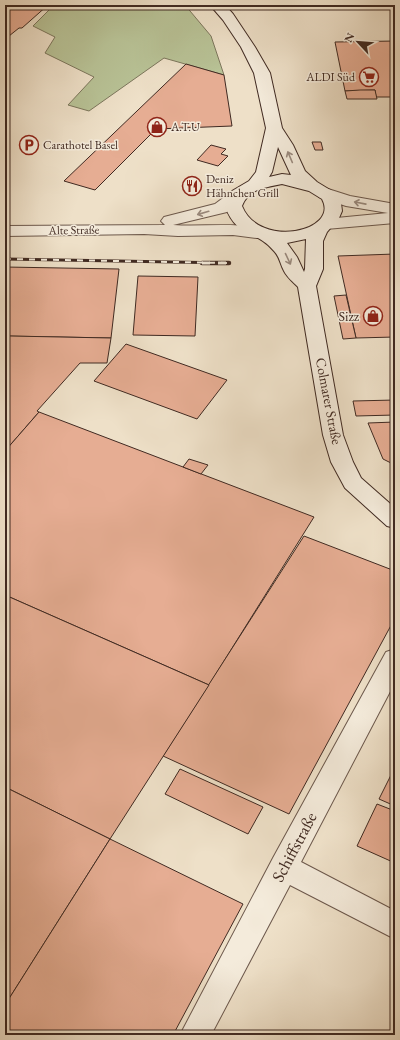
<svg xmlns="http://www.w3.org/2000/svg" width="400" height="1040" font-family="'EB Garamond',serif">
<rect width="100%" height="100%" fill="#eee0c8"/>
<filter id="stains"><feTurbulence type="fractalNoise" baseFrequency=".005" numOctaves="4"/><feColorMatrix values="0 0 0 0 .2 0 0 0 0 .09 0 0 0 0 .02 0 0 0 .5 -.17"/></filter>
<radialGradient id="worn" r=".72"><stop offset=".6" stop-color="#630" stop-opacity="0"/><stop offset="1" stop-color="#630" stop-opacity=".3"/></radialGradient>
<!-- green -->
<path fill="#b8c296" stroke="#7c765c" d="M54 5H185L211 36 224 75 164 58 89 111 68 105 94 77 45 53 55 37 33 26Z"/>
<!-- building -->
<g fill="#e6ad93" stroke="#402a22">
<path d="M5 5H48L22 28H19L9 36H5Z"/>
<path d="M395 41V97H376L375 90 345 91 335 42Z"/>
<path d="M186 64 224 75 232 126 156 129 95 190 64 181Z"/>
<path d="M360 90H375L377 99H347L345 91Z"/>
<path d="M312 142H321L323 150H315Z"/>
<path d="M211 145 226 149 221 154 228 156 218 166 197 160Z"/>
<path d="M395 254V337L356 338 338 256Z"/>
<path d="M5 267 119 269 111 338 5 336Z"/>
<path d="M138 276 198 277 195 336 133 335Z"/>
<path d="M346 295 356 338 343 339 334 296Z"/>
<path d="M10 336 111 338 107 363H80L37 411 39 412 5 451V341Z"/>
<path d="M126 344 227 380 197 419 94 381Z"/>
<path d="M395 400V415L356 416 353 401Z"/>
<path d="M39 412 314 517 209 685 5 595V451Z"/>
<path d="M395 422V465L383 459 368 423Z"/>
<path d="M189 459 208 465 201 474 183 467Z"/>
<path d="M304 536 395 571V618L289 814 163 756Z"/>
<path d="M5 595 209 685 110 839 5 787Z"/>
<path d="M395 767V806L379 799Z"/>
<path d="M180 769 263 807 248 834 165 794Z"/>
<path d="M5 787 110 839 5 1005Z"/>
<path d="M377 804 395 811V863L357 846Z"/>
<path d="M110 839 243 904 173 1035H5V1005Z"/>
</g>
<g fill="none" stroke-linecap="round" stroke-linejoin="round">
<!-- minor casing -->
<g stroke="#6c584c" stroke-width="2">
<g id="minor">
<path d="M325 188 350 196 395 204V223L326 229 320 228 317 224 320 220 326 219 388 213 346 206 319 197 317 193 319 189Z"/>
<path d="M395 649V682L301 862 395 911V939L290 885 211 1035H180L273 858 386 652Z"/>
</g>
</g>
<!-- tertiary casing -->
<g stroke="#6c584c" stroke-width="2">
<path id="tertiary" d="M237 191 243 192 246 196 227 212 173 225C203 227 233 222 263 229L266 233 263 237 257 238 233 235 178 236 144 234 5 236V226L165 225 161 221 164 217 215 204 231 192Z"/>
</g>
<!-- secondary casing -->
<g stroke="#402a22" stroke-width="2">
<path id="secondary" d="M210 5H225L233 14 255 47 270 73 282 128 293 145 305 171 317 182 335 193 341 203 342 211 339 218 327 232 323 241V269L316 286 343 435 353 462 361 478 395 508V528L387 526 345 488 331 462 323 435 298 287C293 282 287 277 284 271 280 264 280 257 274 251 256 229 237 239 225 206L232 191 249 181 256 172 266 128 254 73 241 47 223 20ZM278 147 290 173 291 175 282 174 269 177 272 172ZM282 184 309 191 322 199C340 232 259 249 242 206 249 188 265 188 282 184ZM306 239 305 269 304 272 297 257 287 243Z"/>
</g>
<!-- minor -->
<use href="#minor" fill="#f4ebdb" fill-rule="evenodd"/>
<!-- tertiary -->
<use href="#tertiary" fill="#f4ebdb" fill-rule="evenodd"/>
<!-- secondary -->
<use href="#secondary" fill="#f4ebdb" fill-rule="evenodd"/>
<!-- rail-far1 casing -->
<g stroke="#402a22" stroke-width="3">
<path id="rail-far1" d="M5 259 229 263"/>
</g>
<!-- rail casing -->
<g stroke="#402a22" stroke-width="4.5">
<path id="rail" d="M202 263H229"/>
</g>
<!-- rail-far1 -->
<use href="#rail-far1" stroke="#f4ebdb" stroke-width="2" stroke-dasharray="6" stroke-linecap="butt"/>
<!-- rail -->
<use href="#rail" stroke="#f4ebdb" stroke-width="3" stroke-dasharray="8" stroke-linecap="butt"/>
</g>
<!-- one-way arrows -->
<defs><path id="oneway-shaft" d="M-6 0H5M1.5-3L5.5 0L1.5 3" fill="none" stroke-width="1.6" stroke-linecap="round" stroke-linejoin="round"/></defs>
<g stroke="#9a8a7e">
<use href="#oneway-shaft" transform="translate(290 157) rotate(-113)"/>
<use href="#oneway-shaft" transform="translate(360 203) rotate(-169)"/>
<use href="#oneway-shaft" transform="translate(203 213) rotate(164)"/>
<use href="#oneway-shaft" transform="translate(288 259) rotate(65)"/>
</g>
<!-- icons -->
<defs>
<g id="supermarket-ring" transform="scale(1)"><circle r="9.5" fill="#f4ebdb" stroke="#8f2418" stroke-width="1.5"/><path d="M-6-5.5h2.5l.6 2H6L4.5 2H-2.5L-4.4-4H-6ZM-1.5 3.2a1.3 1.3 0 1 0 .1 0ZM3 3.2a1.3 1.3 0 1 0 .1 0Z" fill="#8f2418"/></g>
<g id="shop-ring" transform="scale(1)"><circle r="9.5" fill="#f4ebdb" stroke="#8f2418" stroke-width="1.5"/><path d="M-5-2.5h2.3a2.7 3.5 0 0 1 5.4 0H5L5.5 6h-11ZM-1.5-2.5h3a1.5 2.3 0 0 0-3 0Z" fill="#8f2418"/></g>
<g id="parking-ring" transform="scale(1)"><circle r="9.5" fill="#f4ebdb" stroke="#8f2418" stroke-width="1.5"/><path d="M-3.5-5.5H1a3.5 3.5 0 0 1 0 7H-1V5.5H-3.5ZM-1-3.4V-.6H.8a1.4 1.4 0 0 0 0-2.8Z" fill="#8f2418"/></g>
<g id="restaurant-ring" transform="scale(1)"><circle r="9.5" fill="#f4ebdb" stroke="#8f2418" stroke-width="1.5"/><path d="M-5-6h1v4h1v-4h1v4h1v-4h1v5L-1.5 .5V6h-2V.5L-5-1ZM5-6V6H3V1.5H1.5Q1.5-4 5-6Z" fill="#8f2418"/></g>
</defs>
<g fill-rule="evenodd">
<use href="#supermarket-ring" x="369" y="77"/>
<use href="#shop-ring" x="157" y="127"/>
<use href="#parking-ring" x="29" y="145"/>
<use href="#restaurant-ring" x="192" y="186"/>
<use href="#shop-ring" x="373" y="316"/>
</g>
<g text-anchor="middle" stroke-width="3" stroke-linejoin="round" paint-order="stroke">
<!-- far-poi labels -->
<g font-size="12" fill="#402a22" stroke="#f4ebdb" text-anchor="start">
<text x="355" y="81" text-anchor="end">ALDI Süd</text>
<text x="171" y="131">A.T.U</text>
<text x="43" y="149">Carathotel Basel</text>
<text x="206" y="183">Deniz<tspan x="206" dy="14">Hähnchen Grill</tspan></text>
</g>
<!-- far-street labels -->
<g font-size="12" fill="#402a22" stroke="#f4ebdb">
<text transform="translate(74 230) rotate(-1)" y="4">Alte Straße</text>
</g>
<!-- poi labels -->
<g font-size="14" fill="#402a22" stroke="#f4ebdb" text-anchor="end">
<text x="359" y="321">Sizz</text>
</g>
<!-- street labels -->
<g font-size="14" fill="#402a22" stroke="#f4ebdb">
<text transform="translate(329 401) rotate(79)" y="5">Colmarer Straße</text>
</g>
<!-- near-street labels -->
<g font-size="17" fill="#402a22" stroke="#f4ebdb">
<text transform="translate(294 847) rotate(-62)" y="6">Schiffstraße</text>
</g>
</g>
<!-- margin -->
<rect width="400" height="1040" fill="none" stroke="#eee0c8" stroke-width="20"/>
<rect x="6" y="6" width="388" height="1028" fill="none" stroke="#402a22" stroke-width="2"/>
<rect x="10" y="10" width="380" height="1020" fill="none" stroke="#402a22"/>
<!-- north arrow -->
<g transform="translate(358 42) rotate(296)" stroke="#f4ebdb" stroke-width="3" paint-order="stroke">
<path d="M0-3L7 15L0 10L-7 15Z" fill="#402a22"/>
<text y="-6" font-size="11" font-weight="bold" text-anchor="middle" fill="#402a22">N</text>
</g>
<rect width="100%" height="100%" filter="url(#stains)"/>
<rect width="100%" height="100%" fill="url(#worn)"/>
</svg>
